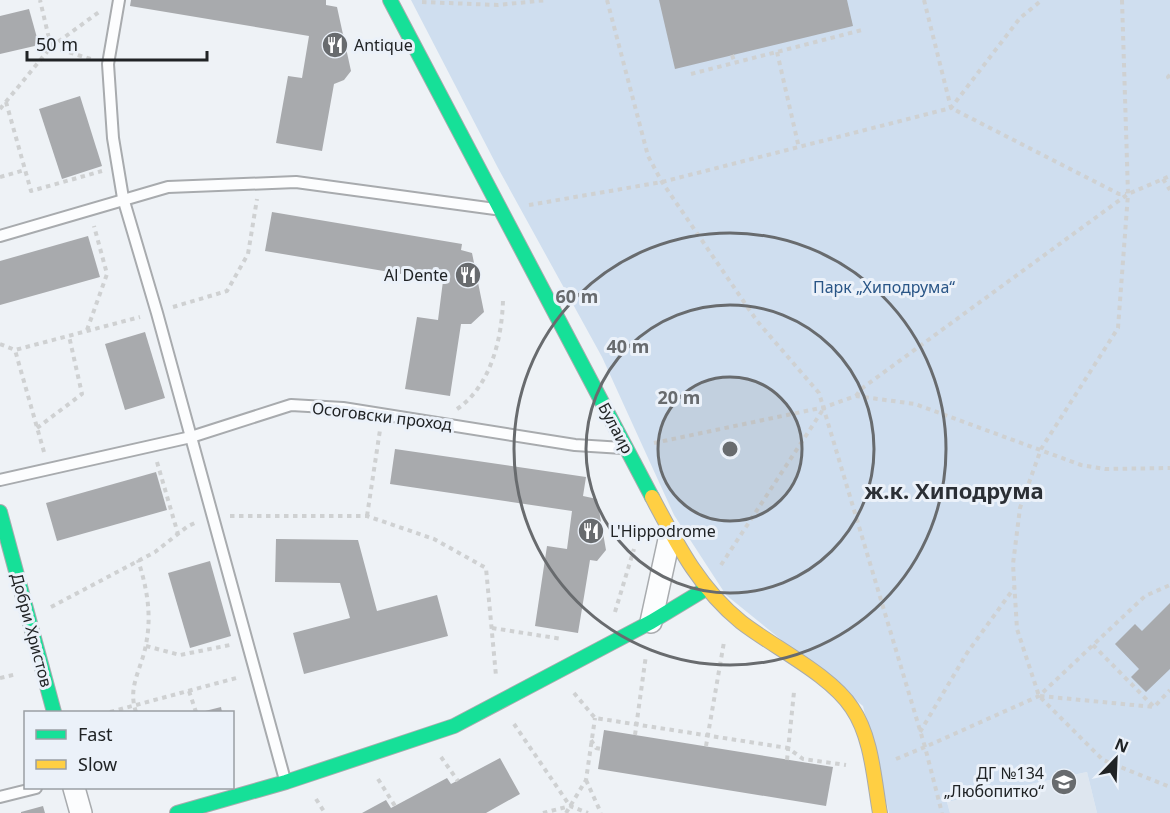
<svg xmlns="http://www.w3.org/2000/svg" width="1170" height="813" font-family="'Noto Sans',sans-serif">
<rect width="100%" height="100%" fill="#eef2f6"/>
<!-- built -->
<path fill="#dee6ef" d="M1087 772 1097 813H950L947 802Z"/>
<!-- green -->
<path fill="#cfdeef" d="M411 0H1170V813H1097L1087 772 947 802 950 813H889L863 706 726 595 674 515 602 357 498 168Z"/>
<!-- building -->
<g fill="#a8aaad">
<path d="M131 0H326V5L337 7 351 71 344 80 334 84 322 151 276 143 288 76 302 78 309 36 130 6Z"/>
<path d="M659 0H847L853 26 675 69Z"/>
<path d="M29 9 39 45 0 54V16Z"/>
<path d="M80 96 102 166 62 179 39 109Z"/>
<path d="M272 212 462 244 461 250 472 253 484 312 471 324H461L450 396 405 389 417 317 438 320 443 281 265 251Z"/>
<path d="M88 236 100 277 0 305V261Z"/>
<path d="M145 332 165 398 125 410 105 344Z"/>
<path d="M395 449 586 477 583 496 597 499 606 550 597 561 590 560 578 633 535 626 547 546 567 549 572 511 390 484Z"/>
<path d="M156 472 167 510 57 541 46 503Z"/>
<path d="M276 539 358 540 377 611 437 595 448 636 304 674 293 633 350 618 340 583 275 582Z"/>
<path d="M210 561 231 636 190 648 168 573Z"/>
<path d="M1170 603V669L1146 692 1131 677 1139 669 1115 644 1135 624 1142 631Z"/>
<path d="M221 707 222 712H201Z"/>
<path d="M604 730 833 767 826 806 598 769Z"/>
<path d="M500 758 520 794 486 813H362L386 800 391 808 447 778 451 784Z"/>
<path d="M43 806 45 813H21V812Z"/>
</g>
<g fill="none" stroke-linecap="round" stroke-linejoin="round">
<!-- lane casing -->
<g stroke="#a8abae" stroke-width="14">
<g id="lane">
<path d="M119 0 108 64 113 138 123 198 157 313 285 780"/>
<path d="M0 236 168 187 296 182 495 209"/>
<path d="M0 480 191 437 291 405 343 408 575 445 623 448"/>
<path d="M0 797 36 788"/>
</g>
</g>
<!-- street casing -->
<g stroke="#a8abae" stroke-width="24">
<g id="street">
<path d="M651 622 670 535"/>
<path d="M74 788 81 813"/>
</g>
</g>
<!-- fast casing -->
<g stroke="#a8abae" stroke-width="16">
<g id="fast">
<path d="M390 0 652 497"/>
<path d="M0 512 54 712"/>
<path d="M177 813 286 782 454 726 651 622 704 590"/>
</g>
</g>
<!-- slow casing -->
<g stroke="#a8abae" stroke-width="16">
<path id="slow" d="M652 497C677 544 699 588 741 622 773 647 831 675 852 708 872 737 874 780 880 813"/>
</g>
<!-- path -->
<g stroke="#cfd1d2" stroke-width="4" stroke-dasharray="4.5 4.5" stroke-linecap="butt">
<path d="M607 0 648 156 662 182 757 321 819 393 925 747 1039 696 1145 596 1170 585"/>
<path d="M924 0 951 108 1119 194H1126"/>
<path d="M1122 0 1128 194 1118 328 1041 449 1020 508 1013 564 1017 629 1039 696 1103 760 1170 787"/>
<path d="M422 2 498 5 547 0"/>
<path d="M51 47 99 12"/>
<path d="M52 47 94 60"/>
<path d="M777 52 799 148"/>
<path d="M732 55 735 63"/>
<path d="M691 74 862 30"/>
<path d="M1170 75 1168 77 1170 80"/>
<path d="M6 102 31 191 102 171"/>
<path d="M0 109 51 47 40 0"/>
<path d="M0 177 25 170"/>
<path d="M1163 179 1170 190"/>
<path d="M529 205 662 182 951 108 1020 18 1042 0"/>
<path d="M173 307 227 291 248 254 257 199"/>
<path d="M87 330 107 274 94 226"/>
<path d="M0 344 15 350"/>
<path d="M856 396 861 389 1128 194 1170 176"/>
<path d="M457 409C491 386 502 338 503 300"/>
<path d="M37 428 82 394 69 336"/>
<path d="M654 443 825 407 856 396 915 404 1081 465 1105 469 1170 468"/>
<path d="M44 452 15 350 140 317"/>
<path d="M157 462 178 534"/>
<path d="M230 516H367L434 539 486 568 496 676"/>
<path d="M367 516 380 430"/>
<path d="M721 565 824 408"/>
<path d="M51 607 155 552 188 526 197 522"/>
<path d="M615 612 634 549"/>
<path d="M492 628 562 639"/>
<path d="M1093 645 1154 707 1170 690"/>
<path d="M146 646 180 655 230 645"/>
<path d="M0 678 17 674"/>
<path d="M189 691 196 712"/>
<path d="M574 693 595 718 788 748 803 759 846 765"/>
<path d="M1040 696 1154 707"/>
<path d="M110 712 240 677"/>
<path d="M136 712C127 686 142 669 146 644 152 615 147 588 138 560"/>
<path d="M514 724 570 806"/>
<path d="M920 732 967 653 1014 588"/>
<path d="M635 735 646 655"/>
<path d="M591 740 596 748 601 749"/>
<path d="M706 746 724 642"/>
<path d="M441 757 458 781"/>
<path d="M896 759 925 747 942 813"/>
<path d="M787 760 794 692"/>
<path d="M378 779 395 806"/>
<path d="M586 780 601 813"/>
<path d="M316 799 325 813"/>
<path d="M543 813 570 806 588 813"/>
<path d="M566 813 586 780 595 718"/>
</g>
<!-- lane -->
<use href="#lane" stroke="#fcfdfe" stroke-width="10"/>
<!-- street -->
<use href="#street" stroke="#fcfdfe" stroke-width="21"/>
<!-- fast -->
<use href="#fast" stroke="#16e098" stroke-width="14"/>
<!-- slow -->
<use href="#slow" stroke="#ffcf43" stroke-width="14"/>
</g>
<!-- distance rings -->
<circle cx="730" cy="449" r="72" fill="#686b6e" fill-opacity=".12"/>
<g fill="none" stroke="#686b6e" stroke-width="3">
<circle cx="730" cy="449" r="72"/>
<circle cx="730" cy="449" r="144"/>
<circle cx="730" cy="449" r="216"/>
</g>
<!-- icons -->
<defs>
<g id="restaurant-disc" transform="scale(1.35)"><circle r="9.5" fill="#686b6e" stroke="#ebf1f9"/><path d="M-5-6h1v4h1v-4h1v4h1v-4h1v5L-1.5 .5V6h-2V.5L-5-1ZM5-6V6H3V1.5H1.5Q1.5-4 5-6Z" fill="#fff"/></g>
<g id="school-disc" transform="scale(1.35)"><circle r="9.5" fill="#686b6e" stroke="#ebf1f9"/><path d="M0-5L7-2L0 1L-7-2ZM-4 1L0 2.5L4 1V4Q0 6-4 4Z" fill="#fff"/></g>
</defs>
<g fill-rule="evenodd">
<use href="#restaurant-disc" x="335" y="45"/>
<use href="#restaurant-disc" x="468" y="275"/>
<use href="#restaurant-disc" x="591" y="531"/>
<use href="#school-disc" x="1064" y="782"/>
</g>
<g text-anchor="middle" stroke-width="6" stroke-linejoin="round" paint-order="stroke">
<!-- poi labels -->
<g font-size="16" fill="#202325" stroke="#ebf1f9" text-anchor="start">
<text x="354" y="51">Antique</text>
<text x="448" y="281" text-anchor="end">Al Dente</text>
<text x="610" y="537">L'Hippodrome</text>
<text x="1044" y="779" text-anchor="end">ДГ №134<tspan x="1044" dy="18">„Любопитко“</tspan></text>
</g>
<!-- park labels -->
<g font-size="16" fill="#295586" stroke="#ebf1f9">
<text x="884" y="293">Парк „Хиподрума“</text>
</g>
<!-- street labels -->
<g font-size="16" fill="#202325" stroke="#ebf1f9">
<text transform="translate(382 416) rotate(7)" y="6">Осоговски проход</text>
<text transform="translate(616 428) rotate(62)" y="6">Булаир</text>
<text transform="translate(32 630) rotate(75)" y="6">Добри Христов</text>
</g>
<!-- district labels -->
<g font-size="22" font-weight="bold" fill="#2b2f35" stroke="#ebf1f9">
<text x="954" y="499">ж.к. Хиподрума</text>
</g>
</g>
<circle cx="730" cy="449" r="9" fill="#686b6e" stroke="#ebf1f9" stroke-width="3"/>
<g font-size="18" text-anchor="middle" font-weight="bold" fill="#686b6e" stroke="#ebf1f9" stroke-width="6" stroke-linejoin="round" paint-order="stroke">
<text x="577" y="303">60 m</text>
<text x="628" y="353">40 m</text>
<text x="679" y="404">20 m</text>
</g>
<!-- legend -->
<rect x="24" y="711" width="210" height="78" fill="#ebf1f9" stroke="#9a9fa4" stroke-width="1.5"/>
<rect x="36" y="730" width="30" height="9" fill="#16e098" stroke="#9a9fa4" stroke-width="1.5"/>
<text x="78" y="741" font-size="18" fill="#202325">Fast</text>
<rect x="36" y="760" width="30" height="9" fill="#ffcf43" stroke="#9a9fa4" stroke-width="1.5"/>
<text x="78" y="771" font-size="18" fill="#202325">Slow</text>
<!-- north arrow -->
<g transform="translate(1116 759) rotate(23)" stroke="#ebf1f9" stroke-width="4.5" paint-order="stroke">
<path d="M0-4.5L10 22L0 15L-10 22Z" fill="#202325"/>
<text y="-9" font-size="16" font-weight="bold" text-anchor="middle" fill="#202325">N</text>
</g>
<!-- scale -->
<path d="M27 51v9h180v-9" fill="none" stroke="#202325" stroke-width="3"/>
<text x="36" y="51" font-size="18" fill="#202325" stroke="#ebf1f9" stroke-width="4.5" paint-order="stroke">50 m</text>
</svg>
